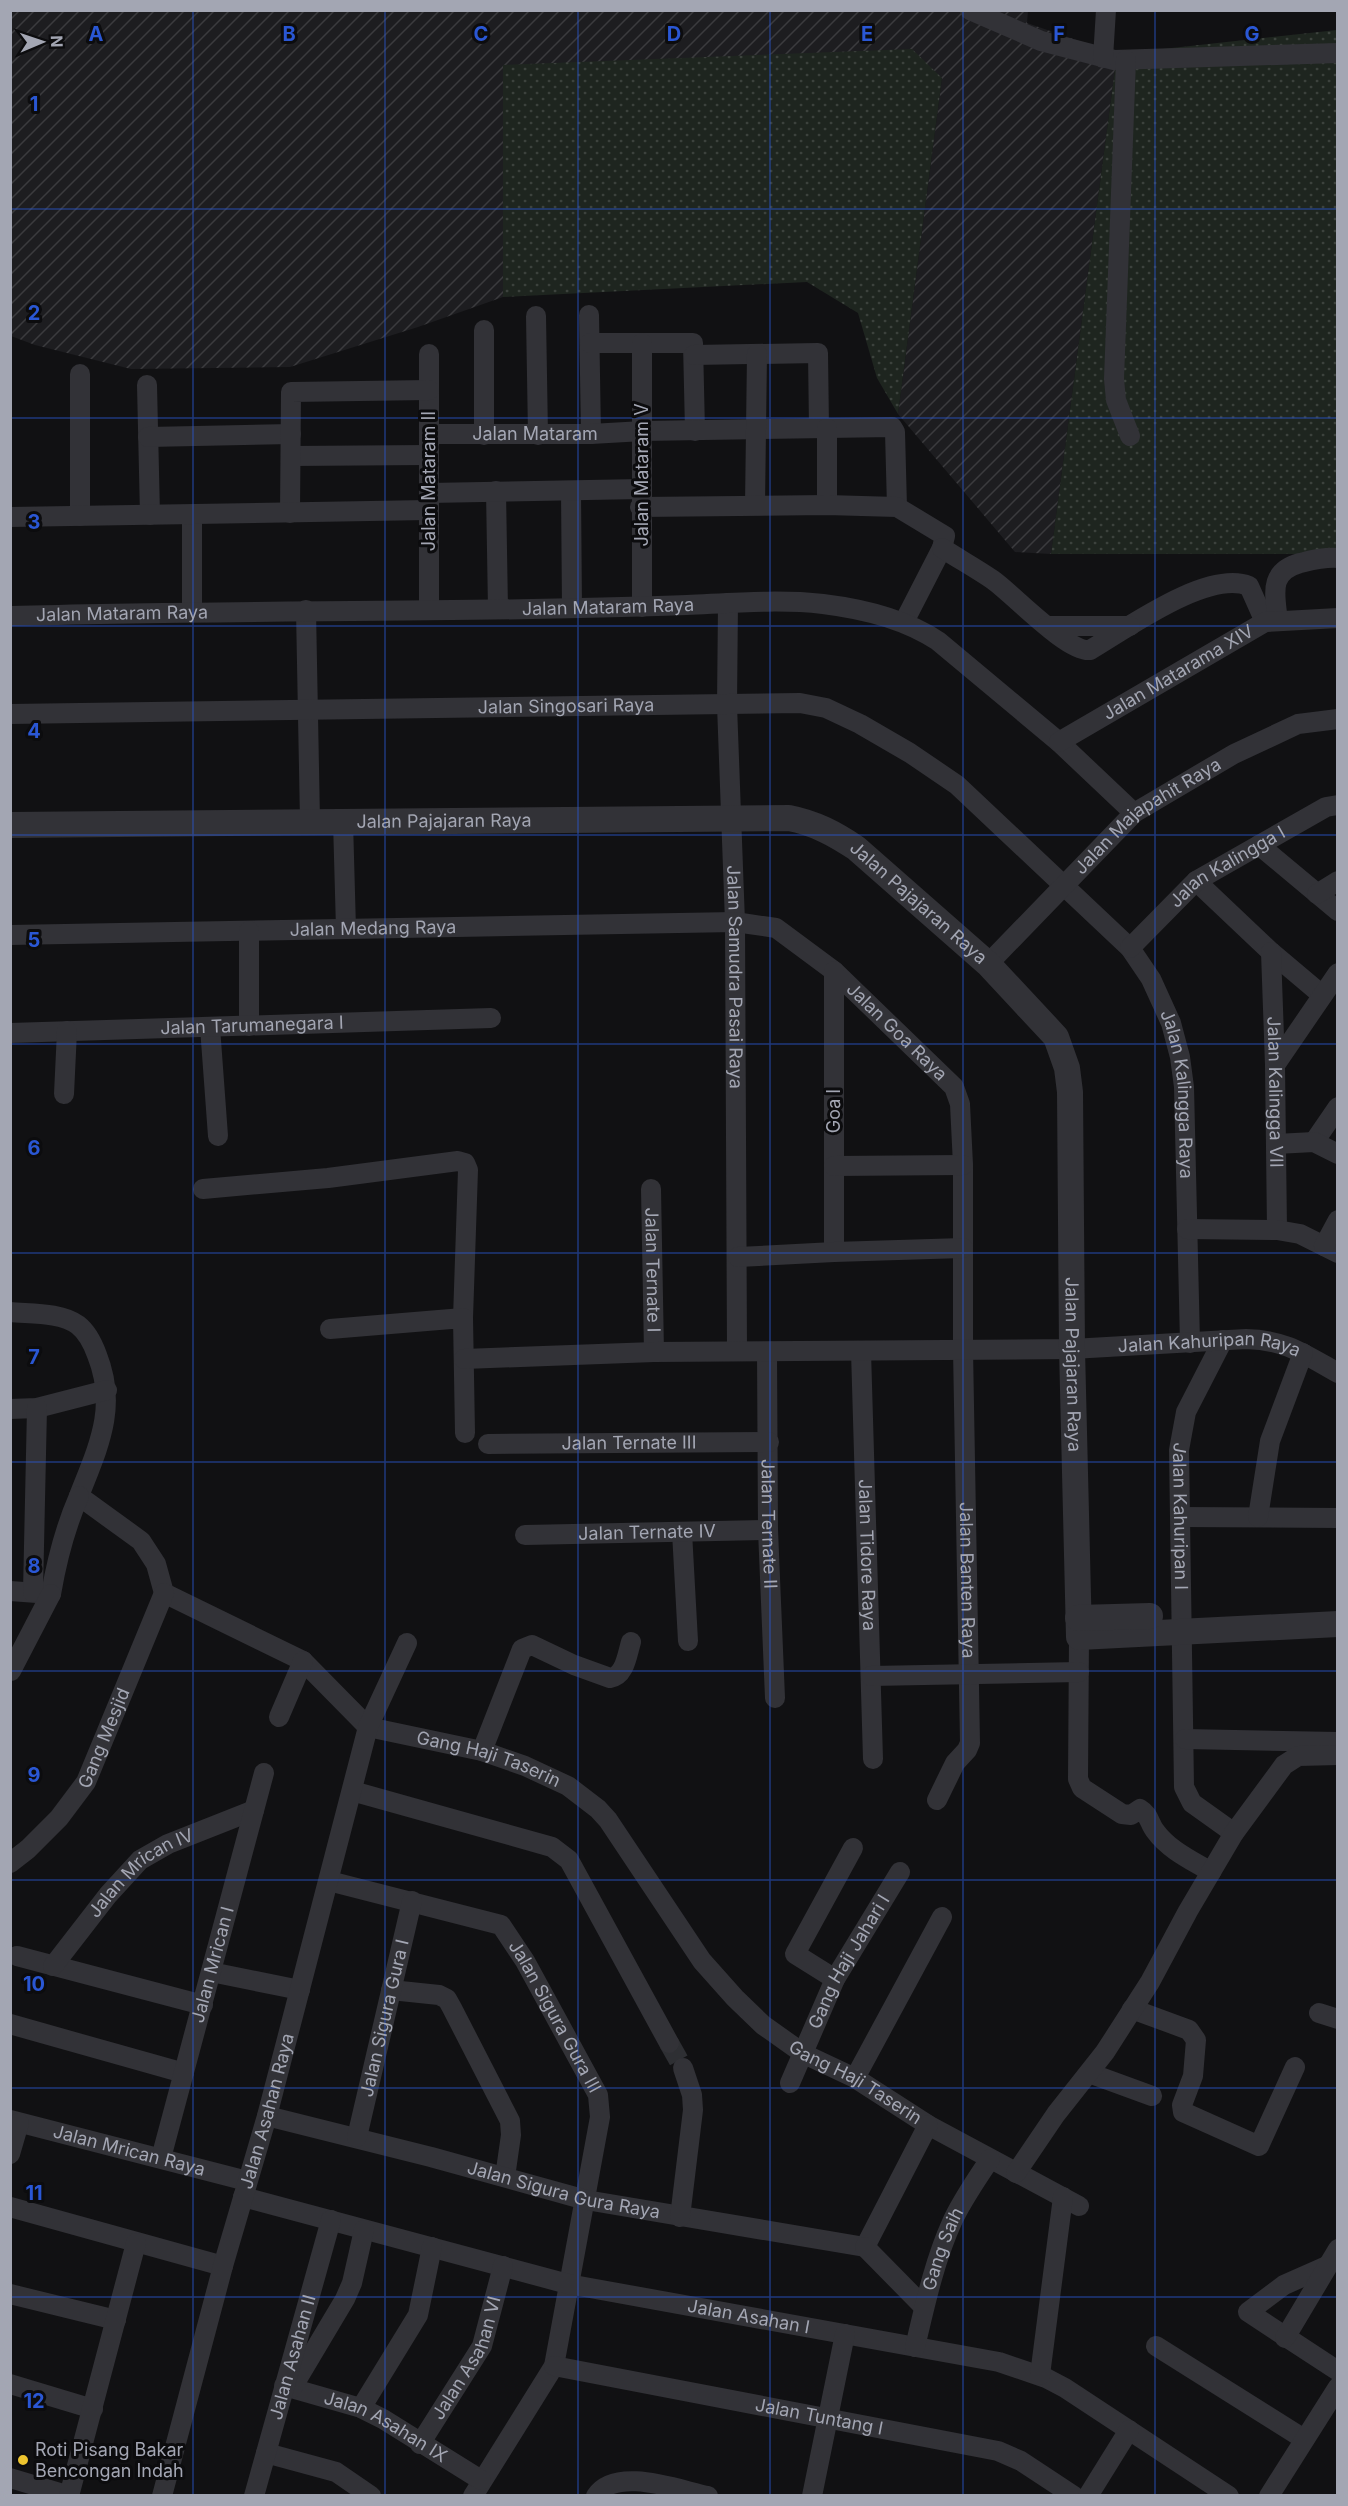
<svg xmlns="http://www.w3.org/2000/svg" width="1348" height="2506" font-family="Inter,sans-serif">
<defs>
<pattern id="industrial-furrows" width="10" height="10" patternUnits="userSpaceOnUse" patternTransform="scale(1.5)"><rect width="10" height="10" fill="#1d1d20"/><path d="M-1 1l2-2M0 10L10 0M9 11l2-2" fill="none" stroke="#3b3b3e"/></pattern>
<pattern id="grass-dots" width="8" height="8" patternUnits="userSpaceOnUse" patternTransform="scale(1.5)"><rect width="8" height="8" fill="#1e251f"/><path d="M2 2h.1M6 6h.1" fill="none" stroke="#3c423d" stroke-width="1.8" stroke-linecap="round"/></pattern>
</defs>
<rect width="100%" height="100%" fill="#111113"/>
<!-- industrial -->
<path fill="url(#industrial-furrows)" d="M1028 10 1027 23 1117 54 1051 554 1015 552 898 414 942 78 503 65V297L418 327 290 367 131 369 35 345 11 336 10 11Z"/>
<!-- grass -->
<g fill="url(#grass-dots)">
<path d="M1337 30V554H1051L1117 54Z"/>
<path d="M912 49 942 78 898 414 877 378 858 313 807 282 503 297V65Z"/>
</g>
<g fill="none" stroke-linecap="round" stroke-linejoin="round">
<!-- minor-tunnel -->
<path stroke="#2e2f33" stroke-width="20" stroke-dasharray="20 10" stroke-linecap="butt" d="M669 2043 683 2068"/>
<!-- minor -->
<g stroke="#323237" stroke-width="20">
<path d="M970 10 1041 41 1114 60 1338 53"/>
<path d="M1103 58 1106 10"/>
<path d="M1126 60 1114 379 1116 400 1130 436"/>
<path d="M589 315 591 434"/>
<path d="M536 316 538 435"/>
<path d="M484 330V435"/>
<path d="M590 343H693L695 431"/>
<path d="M429 354V609"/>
<path d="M694 355 818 353 819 428"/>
<path d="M147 385 150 515"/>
<path id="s1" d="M429 434H591L643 431 892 427 895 432 897 507"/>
<path d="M148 437 291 434"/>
<path d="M291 456 428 455"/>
<path d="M496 491 498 609"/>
<path d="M571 491 572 608"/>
<path d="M429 493 641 489"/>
<path d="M755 505 757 354"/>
<path d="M827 505V428"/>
<path d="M640 507 827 505 897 507 945 536 942 548 904 622"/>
<path d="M290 513 291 392 429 390"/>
<path d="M192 515V611"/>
<path d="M80 516V374"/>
<path d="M10 517 428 510"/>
<path d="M942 548C959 559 977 569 993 580 1014 595 1068 653 1090 650 1126 629 1208 569 1249 586L1265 622"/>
<path id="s2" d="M728 603 727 705 735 922 737 1351"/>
<path d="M642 607V343"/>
<path d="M306 610 310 821"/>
<path id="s3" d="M10 616C184 611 358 612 532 609 584 608 635 607 687 605 732 603 779 599 823 604 864 609 905 619 938 641L1059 742 1134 813"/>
<path d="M1278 621C1275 594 1268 572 1300 563 1313 560 1324 557 1338 558"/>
<path d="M1047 626H1130"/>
<path id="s4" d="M10 714 800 703 826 708 860 724 910 753 957 785 1130 948 1151 979 1171 1023 1180 1057 1184 1087 1190 1343"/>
<path id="s5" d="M1059 742 1265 622 1338 618"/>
<path d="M343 821 346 929"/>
<path d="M1259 845 1338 911"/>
<path d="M1196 881 1271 952 1322 995"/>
<path d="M1317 894 1338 881"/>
<path id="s6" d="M10 935 735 922 776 928 834 971 954 1087 960 1104 963 1165V1349L970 1743 967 1750 955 1763 937 1800"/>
<path id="s7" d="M1130 948 1196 881 1326 807 1338 805"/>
<path id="s8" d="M1271 952 1275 1065 1277 1230"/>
<path id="s9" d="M988 964 1134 813 1234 754 1298 724 1338 719"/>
<path d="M834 971V1252"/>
<path d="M249 1026V931"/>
<path d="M210 1027 218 1136"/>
<path id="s10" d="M10 1033 491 1018"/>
<path d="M1275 1065 1338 973"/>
<path d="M64 1094 67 1031"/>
<path d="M1314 1142 1338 1107"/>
<path d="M1276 1144 1314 1142 1338 1154"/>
<path d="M834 1166 963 1165"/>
<path d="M203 1189 328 1178 458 1161 465 1163 468 1170 463 1318"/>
<path id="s11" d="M651 1189 654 1352"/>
<path d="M1187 1229 1277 1230 1300 1234 1338 1253"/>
<path d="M1324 1246 1338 1220"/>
<path d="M738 1257 834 1252 963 1248"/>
<path id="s12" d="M10 1312C30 1314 61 1312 78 1325 87 1332 93 1344 97 1355 118 1408 98 1447 79 1496L141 1541 156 1564 164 1593 303 1661 368 1727 482 1751 525 1766 568 1786 598 1809 608 1820 702 1961 735 1998 763 2025 804 2054 855 2078 928 2125 1079 2206"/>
<path d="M330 1329 463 1318 465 1433"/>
<path id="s13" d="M1223 1340 1186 1412 1179 1450 1184 1787 1192 1803 1234 1833"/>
<path id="s14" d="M861 1351 873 1759"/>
<path id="s15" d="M767 1352 768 1530 775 1698"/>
<path id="s16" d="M464 1359 654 1352 1072 1349 1246 1339C1286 1340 1304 1354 1338 1373"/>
<path d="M10 1409 37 1408 107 1390"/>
<path id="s17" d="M488 1444 769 1442"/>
<path d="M1180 1517 1338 1518"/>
<path d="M1258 1517 1270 1441 1303 1353"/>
<path d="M682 1532 688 1641"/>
<path id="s18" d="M525 1535 768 1530"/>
<path d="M10 1591 51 1594C57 1559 65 1528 79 1496"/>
<path d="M33 1592 37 1408"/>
<path d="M1079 1637 1078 1779 1082 1788 1122 1814 1131 1815 1140 1809C1150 1815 1149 1824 1156 1832 1169 1850 1193 1861 1211 1872"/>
<path d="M11 1671 51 1594"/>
<path d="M871 1676 1079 1672"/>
<path d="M279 1717 303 1661"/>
<path d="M1185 1739 1338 1742"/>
<path d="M482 1751 522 1649 532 1645 574 1665 610 1678C625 1676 627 1655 631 1642"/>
<path d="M352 1791 552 1847 569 1860 669 2043"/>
<path id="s19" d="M10 1863 28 1849 59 1818 86 1782 164 1593"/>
<path id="s20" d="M329 1881 501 1925 525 1961 598 2095 600 2117 554 2366 473 2496"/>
<path d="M17 1956 203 2005"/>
<path id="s21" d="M53 1966 108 1895 140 1860 168 1844 254 1810"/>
<path d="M211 1972 300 1990"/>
<path d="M835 1979 795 1954 853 1848"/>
<path d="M391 1990 439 1995 447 1999 452 2008 510 2121 511 2135 505 2177"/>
<path d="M1132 2009 1189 2030 1196 2040 1193 2076 1182 2105 1183 2112 1259 2146 1295 2067"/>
<path d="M1319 2013 1338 2019"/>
<path d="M10 2024 184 2073"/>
<path d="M1089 2073 1152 2096"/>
<path d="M855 2078 942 1917"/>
<path id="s22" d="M790 2083 835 1979 900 1872"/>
<path id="s23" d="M267 2116 431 2157 586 2200 865 2247"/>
<path id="s24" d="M10 2120 247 2181"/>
<path id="s25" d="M357 2137 412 1901"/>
<path d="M10 2154 19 2123"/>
<path id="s26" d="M161 2158 264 1773"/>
<path d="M1016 2173 1056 2114 1105 2052 1150 1982 1188 1911 1234 1833 1284 1765 1298 1756 1338 1755"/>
<path id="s27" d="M243 2197 568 2284 999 2362 1046 2378 1065 2388 1229 2496"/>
<path d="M10 2207 223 2266"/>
<path d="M680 2217 693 2110 692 2095 683 2068"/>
<path d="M865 2247 928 2125"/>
<path d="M865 2247 924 2307"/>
<path d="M1327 2266 1284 2285 1248 2312 1338 2371"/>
<path d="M10 2294 116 2320"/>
<path d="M1285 2338 1338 2249"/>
<path d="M1156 2346 1304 2439"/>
<path id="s28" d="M915 2347C925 2305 934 2262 952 2222 962 2200 977 2179 990 2159"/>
<path id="s29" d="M554 2366 998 2451 1021 2461 1074 2496"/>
<path d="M1040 2375 1063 2197"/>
<path d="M10 2384 93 2409"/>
<path id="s30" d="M284 2386 361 2408 383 2419 481 2480"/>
<path d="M292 2388 345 2299 352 2283 364 2230"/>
<path d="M361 2408 418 2315 432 2247"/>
<path id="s31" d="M420 2444 482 2346 503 2266"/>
<path d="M266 2453 336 2472 371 2496"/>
<path d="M10 2478 70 2496"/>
<path d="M69 2496 136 2243"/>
<path id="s32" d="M162 2496 223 2266 267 2116 368 1727 407 1643"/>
<path id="s33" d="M254 2496 331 2220"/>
<path d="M596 2496C616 2466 678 2490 708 2496"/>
<path d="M812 2496 845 2334"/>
<path d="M1088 2496 1129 2430"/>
<path d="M1269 2496 1338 2387"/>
</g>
<!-- tertiary -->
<g stroke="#323237" stroke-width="26">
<path id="s34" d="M10 825 789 818C815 823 835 834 856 848L988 964 1056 1037 1067 1068 1070 1092 1072 1349 1079 1637 1338 1624"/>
<path d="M1078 1618 1150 1616"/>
</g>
</g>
<!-- grid -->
<path fill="none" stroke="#2a57d4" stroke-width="1.5" stroke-opacity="0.55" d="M193 10V2496M385 10V2496M578 10V2496M770 10V2496M963 10V2496M1155 10V2496M10 209H1338M10 418H1338M10 626H1338M10 835H1338M10 1044H1338M10 1253H1338M10 1462H1338M10 1671H1338M10 1880H1338M10 2088H1338M10 2297H1338"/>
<!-- markers -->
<circle fill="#edc42f" stroke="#0c0c0e" stroke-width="2" cx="23" cy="2460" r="6"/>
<g text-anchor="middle" stroke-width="6" stroke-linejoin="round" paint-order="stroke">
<!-- street labels -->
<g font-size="18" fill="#a3a6b3" stroke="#0c0c0e">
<text dy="6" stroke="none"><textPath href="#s1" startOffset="106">Jalan Mataram</textPath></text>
<text transform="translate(642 475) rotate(-90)" y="6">Jalan Mataram V</text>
<text transform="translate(429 481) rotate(-90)" y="6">Jalan Mataram II</text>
<text dy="6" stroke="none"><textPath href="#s3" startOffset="598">Jalan Mataram Raya</textPath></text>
<text dy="6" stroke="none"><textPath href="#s3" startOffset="112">Jalan Mataram Raya</textPath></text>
<text dy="6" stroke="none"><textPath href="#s5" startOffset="138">Jalan Matarama XIV</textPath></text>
<text dy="6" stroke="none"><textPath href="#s4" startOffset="556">Jalan Singosari Raya</textPath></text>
<text dy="6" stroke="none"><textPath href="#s9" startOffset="219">Jalan Majapahit Raya</textPath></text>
<text dy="6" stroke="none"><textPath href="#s34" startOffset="434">Jalan Pajajaran Raya</textPath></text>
<text dy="6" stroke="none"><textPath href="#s7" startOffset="128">Jalan Kalingga I</textPath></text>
<text dy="6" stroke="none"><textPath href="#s34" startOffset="936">Jalan Pajajaran Raya</textPath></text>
<text dy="6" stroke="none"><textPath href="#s6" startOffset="363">Jalan Medang Raya</textPath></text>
<text dy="6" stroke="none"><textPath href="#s2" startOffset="374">Jalan Samudra Pasai Raya</textPath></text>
<text dy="6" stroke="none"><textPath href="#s10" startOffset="242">Jalan Tarumanegara I</textPath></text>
<text dy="6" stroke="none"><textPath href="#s6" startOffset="926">Jalan Goa Raya</textPath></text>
<text dy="6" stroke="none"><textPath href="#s8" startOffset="140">Jalan Kalingga VII</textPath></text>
<text dy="6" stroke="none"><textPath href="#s4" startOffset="1364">Jalan Kalingga Raya</textPath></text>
<text transform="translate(834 1111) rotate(-90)" y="6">Goa I</text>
<text dy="6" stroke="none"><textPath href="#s11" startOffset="81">Jalan Ternate I</textPath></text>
<text dy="6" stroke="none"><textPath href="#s16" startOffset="746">Jalan Kahuripan Raya</textPath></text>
<text dy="6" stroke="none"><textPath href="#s34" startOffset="1458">Jalan Pajajaran Raya</textPath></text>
<text dy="6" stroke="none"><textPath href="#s17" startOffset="141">Jalan Ternate III</textPath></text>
<text dy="6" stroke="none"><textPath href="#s13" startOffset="186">Jalan Kahuripan I</textPath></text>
<text dy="6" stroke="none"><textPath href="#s15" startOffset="172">Jalan Ternate II</textPath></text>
<text dy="6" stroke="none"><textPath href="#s18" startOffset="122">Jalan Ternate IV</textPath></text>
<text dy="6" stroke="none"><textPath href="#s14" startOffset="204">Jalan Tidore Raya</textPath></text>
<text dy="6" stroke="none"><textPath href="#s6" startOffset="1500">Jalan Banten Raya</textPath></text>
<text dy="6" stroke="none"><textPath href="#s19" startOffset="159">Gang Mesjid</textPath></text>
<text dy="6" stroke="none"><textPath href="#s12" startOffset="759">Gang Haji Taserin</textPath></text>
<text dy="6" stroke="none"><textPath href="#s21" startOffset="130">Jalan Mrican IV</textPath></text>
<text dy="6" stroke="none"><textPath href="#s22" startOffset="135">Gang Haji Jahari I</textPath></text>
<text dy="6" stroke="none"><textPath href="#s26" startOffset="200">Jalan Mrican I</textPath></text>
<text dy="6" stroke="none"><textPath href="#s20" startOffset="284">Jalan Sigura Gura III</textPath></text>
<text dy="6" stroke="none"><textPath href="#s25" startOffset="122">Jalan Sigura Gura I</textPath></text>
<text dy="6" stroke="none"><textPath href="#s12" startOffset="1263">Gang Haji Taserin</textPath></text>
<text dy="6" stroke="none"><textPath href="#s32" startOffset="399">Jalan Asahan Raya</textPath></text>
<text dy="6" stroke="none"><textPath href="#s24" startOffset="123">Jalan Mrican Raya</textPath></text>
<text dy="6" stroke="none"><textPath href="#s23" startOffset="306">Jalan Sigura Gura Raya</textPath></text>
<text dy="6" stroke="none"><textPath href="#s28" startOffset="102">Gang Saih</textPath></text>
<text dy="6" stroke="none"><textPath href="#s27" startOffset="520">Jalan Asahan I</textPath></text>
<text dy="6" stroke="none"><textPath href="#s31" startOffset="99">Jalan Asahan VI</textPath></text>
<text dy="6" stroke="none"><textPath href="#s33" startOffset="144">Jalan Asahan II</textPath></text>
<text dy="6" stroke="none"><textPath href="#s29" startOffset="270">Jalan Tuntang I</textPath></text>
<text dy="6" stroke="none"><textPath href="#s30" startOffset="110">Jalan Asahan IX</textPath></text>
</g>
<!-- poi labels -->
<g font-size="18" fill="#a3a6b3" stroke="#0c0c0e" text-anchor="start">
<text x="35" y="2456">Roti Pisang Bakar<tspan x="35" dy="21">Bencongan Indah</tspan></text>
</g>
</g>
<g font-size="20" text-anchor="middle" font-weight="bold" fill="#2a57d4" stroke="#0c0c0e" stroke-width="6" stroke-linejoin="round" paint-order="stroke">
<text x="96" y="41">A</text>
<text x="289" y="41">B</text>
<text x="481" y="41">C</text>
<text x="674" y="41">D</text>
<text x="867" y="41">E</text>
<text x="1059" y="41">F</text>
<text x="1252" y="41">G</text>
<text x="34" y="111">1</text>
<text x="34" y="320">2</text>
<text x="34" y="529">3</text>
<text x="34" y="738">4</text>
<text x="34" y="947">5</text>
<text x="34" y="1155">6</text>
<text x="34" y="1364">7</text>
<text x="34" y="1573">8</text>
<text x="34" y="1782">9</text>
<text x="34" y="1991">10</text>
<text x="34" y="2200">11</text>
<text x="34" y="2408">12</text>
</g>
<!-- border -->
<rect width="1348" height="2506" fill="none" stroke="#a3a6b3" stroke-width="24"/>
<!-- north arrow -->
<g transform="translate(42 42) rotate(88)" stroke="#0c0c0e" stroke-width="4.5" paint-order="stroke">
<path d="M0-4.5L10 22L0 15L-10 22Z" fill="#a3a6b3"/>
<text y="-9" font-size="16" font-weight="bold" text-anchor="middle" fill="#a3a6b3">N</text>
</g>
</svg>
